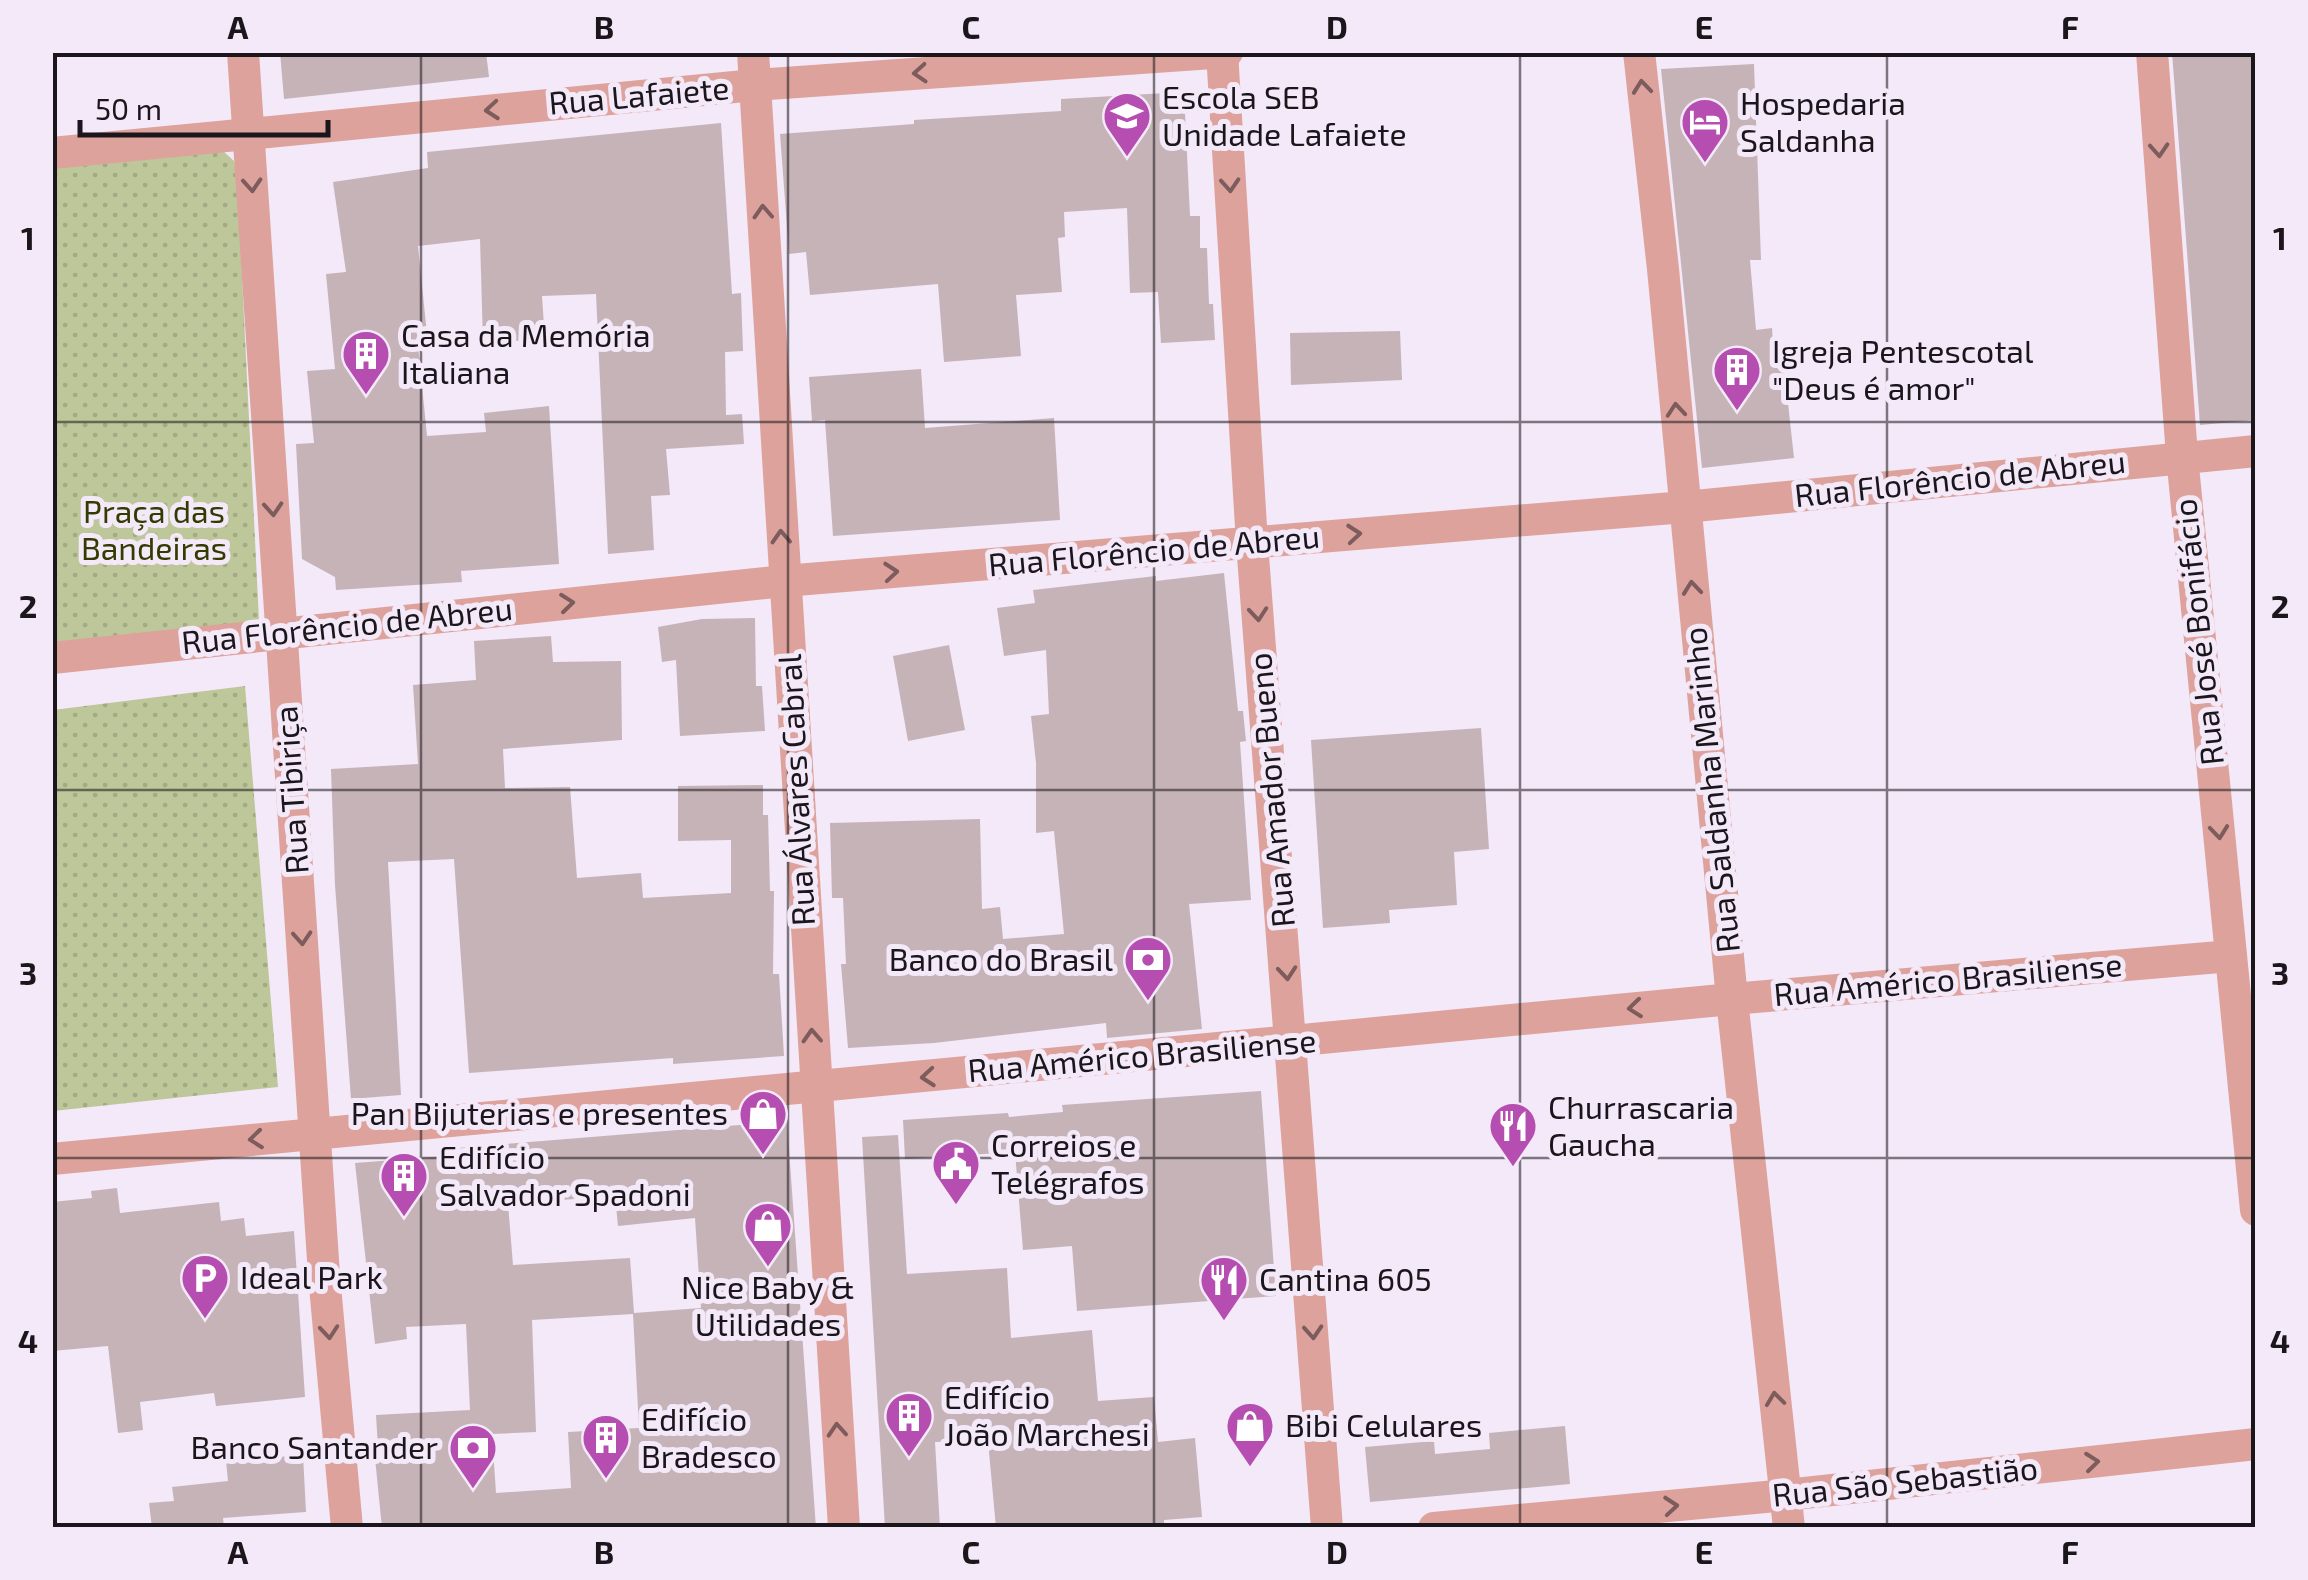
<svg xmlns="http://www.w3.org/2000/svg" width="2308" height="1580" font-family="'Exo 2',sans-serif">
<defs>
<pattern id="green-dots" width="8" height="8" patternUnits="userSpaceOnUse" patternTransform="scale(2.5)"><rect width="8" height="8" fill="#bec79a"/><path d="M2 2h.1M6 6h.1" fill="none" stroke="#a3aa84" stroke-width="1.8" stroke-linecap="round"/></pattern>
</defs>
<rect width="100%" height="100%" fill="#f3e9f8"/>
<!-- green -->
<g fill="url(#green-dots)">
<path d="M223 151 234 161 237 175 259 621 53 644 52 168Z"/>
<path d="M245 686 278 1087 53 1111V710Z"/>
</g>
<!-- building -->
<g fill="#c6b3b8" fill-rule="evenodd">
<path d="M280 52H486L489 77 284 99Z"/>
<path d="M2172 52H2256V420L2200 425Z"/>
<path d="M1754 64 1761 260H1750L1756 330 1772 328 1774 359 1783 357 1794 458 1702 468 1661 69Z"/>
<path d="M1184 92 1190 216H1200V248H1207L1209 304H1213L1215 340 1161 343 1158 292 1130 293 1127 208 1064 212 1065 237 1058 238 1062 292 1016 295 1021 356 944 362 938 284 810 295 806 252 789 254 780 134 914 124V120L1061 111V99Z"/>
<path d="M721 123 732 294 741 293 743 351 725 352 726 415 742 414 744 444 666 449 670 495 651 496 654 550 608 554 596 294 542 296 545 340 483 342 480 239 418 246 428 344 418 345 427 436 486 432 484 413 549 406 559 564 461 571 462 582 336 590 335 577 302 559 296 444 314 443 307 371 335 369 326 274 346 272 333 182 428 168 427 152Z"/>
<path d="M1400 331 1402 380 1291 385 1290 333Z"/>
<path d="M921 369 925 428 1054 418 1060 520 833 536 825 420 812 421 809 377Z"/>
<path d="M1224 573 1238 711H1243L1246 741 1240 742 1251 900 1189 904 1202 1029 1107 1038 1106 1023 934 1043 848 1048 841 964H846L843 898H832L830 823 980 819 982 909 1000 907 1003 939 1064 934 1054 831 1036 833V763L1031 716 1049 714 1046 650 1004 656 997 608 1035 603 1033 590 1156 576V581Z"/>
<path d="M755 618 756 686H762L765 731 680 736 676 660 662 662 658 627 702 619Z"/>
<path d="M551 636 553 662 621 661 622 740 503 749 505 788 570 787 577 878 641 873 643 898 731 893V840L678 841V786L763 785V815H768L770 891H774L773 974H779L784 1056 673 1064V1058L469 1073 454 859 388 862 401 1095 351 1099 335 885 331 769 418 764 413 685 476 680 474 641Z"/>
<path d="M949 645 965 730 908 741 893 656Z"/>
<path d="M1481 728 1489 849 1454 852 1457 905 1389 910 1390 923 1323 928 1311 740Z"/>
<path d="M1261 1091 1276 1296 1077 1311 1072 1246 1023 1250 1015 1152 905 1159 903 1120 1008 1113 1009 1117 1063 1112 1062 1105Z"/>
<path d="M787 1121 816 1528H382L374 1448H378L376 1415 470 1410 466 1324 406 1327 407 1339 375 1344 355 1163 445 1156V1149ZM615 1196 618 1226 695 1218 701 1308 634 1313 630 1258 513 1265 508 1204ZM633 1314 639 1428 568 1432 571 1488 496 1493 492 1434 536 1432 532 1320Z"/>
<path d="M898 1135 907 1274 1007 1268 1011 1338 1092 1330 1098 1401 1154 1397 1158 1442 1195 1438 1202 1517 1164 1520V1528H996L988 1441 935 1442 940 1528H885L862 1137Z"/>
<path d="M117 1188 120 1213 219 1202 221 1221 244 1218 246 1236 294 1231 305 1397 216 1406 214 1393 140 1402 143 1430 118 1433 108 1346 52 1351V1202L92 1198 91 1191Z"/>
<path d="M1565 1426 1570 1484 1370 1502 1365 1447 1434 1441 1435 1454 1490 1449 1489 1433Z"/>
<path d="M303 1455 306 1512 223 1518 224 1528H152L149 1503 174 1501 172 1487 228 1481 226 1461Z"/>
</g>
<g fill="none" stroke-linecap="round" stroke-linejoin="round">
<!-- minor -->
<g stroke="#dea29c" stroke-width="32">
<path d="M243 52 324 1275 347 1528"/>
<path d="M753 52 844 1528"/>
<path d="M1222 52 1252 543 1327 1528"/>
<path d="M1639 52 1663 269 1732 999 1789 1528"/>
<path d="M2152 52 2182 456 2256 1210"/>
<path d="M52 153 755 85 1227 52"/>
<path d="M52 658 784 581 1685 507 2256 451"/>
<path d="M52 1159 1732 999 2231 956"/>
<path d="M1434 1528 1786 1495 2256 1444"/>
</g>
</g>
<!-- one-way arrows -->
<defs><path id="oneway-chevron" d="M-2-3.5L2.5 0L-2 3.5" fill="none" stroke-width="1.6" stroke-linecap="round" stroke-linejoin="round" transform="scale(2.5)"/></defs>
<g stroke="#7c5c5c">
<use href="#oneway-chevron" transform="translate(920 73) rotate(176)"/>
<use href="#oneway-chevron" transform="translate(1642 87) rotate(-96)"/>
<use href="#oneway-chevron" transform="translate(492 110) rotate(175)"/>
<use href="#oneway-chevron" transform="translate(2159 150) rotate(86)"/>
<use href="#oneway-chevron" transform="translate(252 185) rotate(86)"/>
<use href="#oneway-chevron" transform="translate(1230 185) rotate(86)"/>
<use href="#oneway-chevron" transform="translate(763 212) rotate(-93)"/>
<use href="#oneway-chevron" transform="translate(1676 410) rotate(-95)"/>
<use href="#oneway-chevron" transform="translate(273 509) rotate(86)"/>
<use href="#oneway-chevron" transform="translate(1354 534) rotate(-5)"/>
<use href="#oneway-chevron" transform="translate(781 537) rotate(-93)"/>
<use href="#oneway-chevron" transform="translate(891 572) rotate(-5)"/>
<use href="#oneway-chevron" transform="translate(1692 588) rotate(-96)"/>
<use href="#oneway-chevron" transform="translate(567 603) rotate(-6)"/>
<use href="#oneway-chevron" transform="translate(1258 614) rotate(85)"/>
<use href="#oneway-chevron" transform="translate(2219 832) rotate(84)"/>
<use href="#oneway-chevron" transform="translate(302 938) rotate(86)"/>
<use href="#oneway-chevron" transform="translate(1287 973) rotate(85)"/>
<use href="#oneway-chevron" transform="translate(1635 1008) rotate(174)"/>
<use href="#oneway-chevron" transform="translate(812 1036) rotate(-93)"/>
<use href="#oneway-chevron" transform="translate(928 1077) rotate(175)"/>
<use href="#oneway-chevron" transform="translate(256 1139) rotate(174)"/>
<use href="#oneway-chevron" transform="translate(329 1332) rotate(85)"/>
<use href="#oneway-chevron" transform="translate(1313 1332) rotate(86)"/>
<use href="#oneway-chevron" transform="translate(1775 1399) rotate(-97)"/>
<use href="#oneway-chevron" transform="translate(837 1430) rotate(-94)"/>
<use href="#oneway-chevron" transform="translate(2092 1462) rotate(-6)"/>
<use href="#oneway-chevron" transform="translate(1671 1506) rotate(-5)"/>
</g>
<!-- grid -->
<path fill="none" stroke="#1a161b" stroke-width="2.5" stroke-opacity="0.55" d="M421 52V1528M788 52V1528M1154 52V1528M1520 52V1528M1887 52V1528M52 422H2256M52 790H2256M52 1158H2256"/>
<!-- icons -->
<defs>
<g id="school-pin" transform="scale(2.5)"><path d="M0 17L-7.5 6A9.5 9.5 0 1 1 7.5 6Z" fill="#b64eb1" stroke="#f3e9f8"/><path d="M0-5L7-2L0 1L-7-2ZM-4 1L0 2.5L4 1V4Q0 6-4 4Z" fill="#fff"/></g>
<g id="hotel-pin" transform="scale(2.5)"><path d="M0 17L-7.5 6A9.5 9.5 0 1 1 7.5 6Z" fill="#b64eb1" stroke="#f3e9f8"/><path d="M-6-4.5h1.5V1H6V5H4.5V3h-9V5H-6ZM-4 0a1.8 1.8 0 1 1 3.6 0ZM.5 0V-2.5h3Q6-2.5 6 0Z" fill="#fff"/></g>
<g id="building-pin" transform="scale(2.5)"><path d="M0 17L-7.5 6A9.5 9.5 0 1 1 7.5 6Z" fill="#b64eb1" stroke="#f3e9f8"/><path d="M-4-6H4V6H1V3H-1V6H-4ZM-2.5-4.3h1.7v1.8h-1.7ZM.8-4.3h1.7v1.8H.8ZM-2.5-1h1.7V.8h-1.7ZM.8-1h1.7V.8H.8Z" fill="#fff"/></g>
<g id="bank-pin" transform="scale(2.5)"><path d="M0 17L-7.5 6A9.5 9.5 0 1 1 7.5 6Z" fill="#b64eb1" stroke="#f3e9f8"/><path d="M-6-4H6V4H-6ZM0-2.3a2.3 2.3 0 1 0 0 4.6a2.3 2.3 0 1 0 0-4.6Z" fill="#fff"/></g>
<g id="shop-pin" transform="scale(2.5)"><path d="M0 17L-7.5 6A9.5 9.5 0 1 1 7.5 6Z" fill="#b64eb1" stroke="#f3e9f8"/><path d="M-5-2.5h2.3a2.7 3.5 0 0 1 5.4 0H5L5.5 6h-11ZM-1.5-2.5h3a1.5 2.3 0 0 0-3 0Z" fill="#fff"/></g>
<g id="restaurant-pin" transform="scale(2.5)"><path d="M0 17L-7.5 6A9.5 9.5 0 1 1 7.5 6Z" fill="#b64eb1" stroke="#f3e9f8"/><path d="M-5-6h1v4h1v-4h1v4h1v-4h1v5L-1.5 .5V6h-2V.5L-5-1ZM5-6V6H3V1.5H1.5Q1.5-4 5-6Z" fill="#fff"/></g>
<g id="civic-pin" transform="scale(2.5)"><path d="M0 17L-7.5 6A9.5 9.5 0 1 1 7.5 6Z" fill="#b64eb1" stroke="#f3e9f8"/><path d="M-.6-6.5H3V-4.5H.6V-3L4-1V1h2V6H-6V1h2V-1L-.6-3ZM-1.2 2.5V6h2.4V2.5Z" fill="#fff"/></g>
<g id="parking-pin" transform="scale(2.5)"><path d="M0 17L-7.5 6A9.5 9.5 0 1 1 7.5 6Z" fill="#b64eb1" stroke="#f3e9f8"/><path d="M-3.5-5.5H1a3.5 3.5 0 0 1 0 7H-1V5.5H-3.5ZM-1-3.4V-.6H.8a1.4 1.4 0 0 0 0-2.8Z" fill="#fff"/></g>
</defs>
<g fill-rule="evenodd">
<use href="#school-pin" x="1127" y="116"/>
<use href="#hotel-pin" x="1705" y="122"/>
<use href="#building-pin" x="366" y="354"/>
<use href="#building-pin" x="1737" y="370"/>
<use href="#bank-pin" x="1148" y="960"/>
<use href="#shop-pin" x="763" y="1114"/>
<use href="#restaurant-pin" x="1513" y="1126"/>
<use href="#civic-pin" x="956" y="1164"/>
<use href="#building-pin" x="404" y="1176"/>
<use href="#shop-pin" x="768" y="1226"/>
<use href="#parking-pin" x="205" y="1278"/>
<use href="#restaurant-pin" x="1224" y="1280"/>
<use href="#building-pin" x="909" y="1416"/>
<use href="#shop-pin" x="1250" y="1426"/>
<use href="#building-pin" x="606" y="1438"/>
<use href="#bank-pin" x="473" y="1448"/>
</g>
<g text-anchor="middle" stroke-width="10" stroke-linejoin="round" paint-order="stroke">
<!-- street labels -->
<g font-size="32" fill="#1a161b" stroke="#f3e9f8">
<text transform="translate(639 96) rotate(-5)" y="11">Rua Lafaiete</text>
<text transform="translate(1960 479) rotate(-6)" y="11">Rua Florêncio de Abreu</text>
<text transform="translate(1154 551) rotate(-5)" y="11">Rua Florêncio de Abreu</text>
<text transform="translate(347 626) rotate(-6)" y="11">Rua Florêncio de Abreu</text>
<text transform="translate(2199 632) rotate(-96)" y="11">Rua José Bonifácio</text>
<text transform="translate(292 790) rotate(-94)" y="11">Rua Tibiriça</text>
<text transform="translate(797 790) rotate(-93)" y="11">Rua Álvares Cabral</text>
<text transform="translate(1272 790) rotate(-95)" y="11">Rua Amador Bueno</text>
<text transform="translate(1712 790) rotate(-96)" y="11">Rua Saldanha Marinho</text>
<text transform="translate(1948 980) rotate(-5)" y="11">Rua Américo Brasiliense</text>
<text transform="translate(1142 1056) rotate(-5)" y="11">Rua Américo Brasiliense</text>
<text transform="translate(1905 1482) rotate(-6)" y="11">Rua São Sebastião</text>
</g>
<!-- poi labels -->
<g font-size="32" fill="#1a161b" stroke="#f3e9f8" text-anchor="start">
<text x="1162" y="109">Escola SEB<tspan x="1162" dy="37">Unidade Lafaiete</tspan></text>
<text x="1740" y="115">Hospedaria<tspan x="1740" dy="37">Saldanha</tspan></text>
<text x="401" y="347">Casa da Memória<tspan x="401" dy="37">Italiana</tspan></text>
<text x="1772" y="363">Igreja Pentescotal<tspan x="1772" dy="37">"Deus é amor"</tspan></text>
<text x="1113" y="971" text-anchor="end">Banco do Brasil</text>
<text x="1548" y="1119">Churrascaria<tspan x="1548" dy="37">Gaucha</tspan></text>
<text x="728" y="1125" text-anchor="end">Pan Bijuterias e presentes</text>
<text x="991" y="1157">Correios e<tspan x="991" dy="37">Telégrafos</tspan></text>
<text x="439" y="1169">Edifício<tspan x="439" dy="37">Salvador Spadoni</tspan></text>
<text x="240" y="1289">Ideal Park</text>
<text x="1259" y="1291">Cantina 605</text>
<text x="768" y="1299" text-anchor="middle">Nice Baby &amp;<tspan x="768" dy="37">Utilidades</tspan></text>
<text x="944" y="1409">Edifício<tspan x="944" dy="37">João Marchesi</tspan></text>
<text x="641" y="1431">Edifício<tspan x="641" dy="37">Bradesco</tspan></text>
<text x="1285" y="1437">Bibi Celulares</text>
<text x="438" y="1459" text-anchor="end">Banco Santander</text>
</g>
<!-- park labels -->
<g font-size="32" fill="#343b00" stroke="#f3e9f8">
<text x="154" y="523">Praça das<tspan x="154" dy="37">Bandeiras</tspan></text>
</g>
</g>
<!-- border -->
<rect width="2308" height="1580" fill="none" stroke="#f3e9f8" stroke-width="110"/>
<!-- scale -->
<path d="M80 120v15h248v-15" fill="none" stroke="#1a161b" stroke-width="5"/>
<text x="95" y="120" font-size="30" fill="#1a161b" stroke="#f3e9f8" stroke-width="8" paint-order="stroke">50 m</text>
<rect x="55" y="55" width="2198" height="1470" fill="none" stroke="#1a161b" stroke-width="4"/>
<g font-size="32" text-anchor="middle" font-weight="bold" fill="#1a161b">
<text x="238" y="39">A</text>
<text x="604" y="39">B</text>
<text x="971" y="39">C</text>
<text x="1337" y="39">D</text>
<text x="1704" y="39">E</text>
<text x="2070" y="39">F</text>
<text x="28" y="250">1</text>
<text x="2280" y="250">1</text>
<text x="28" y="618">2</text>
<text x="2280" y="618">2</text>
<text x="28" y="985">3</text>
<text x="2280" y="985">3</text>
<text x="28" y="1353">4</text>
<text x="2280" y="1353">4</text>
<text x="238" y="1564">A</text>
<text x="604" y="1564">B</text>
<text x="971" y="1564">C</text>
<text x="1337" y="1564">D</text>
<text x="1704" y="1564">E</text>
<text x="2070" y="1564">F</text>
</g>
</svg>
